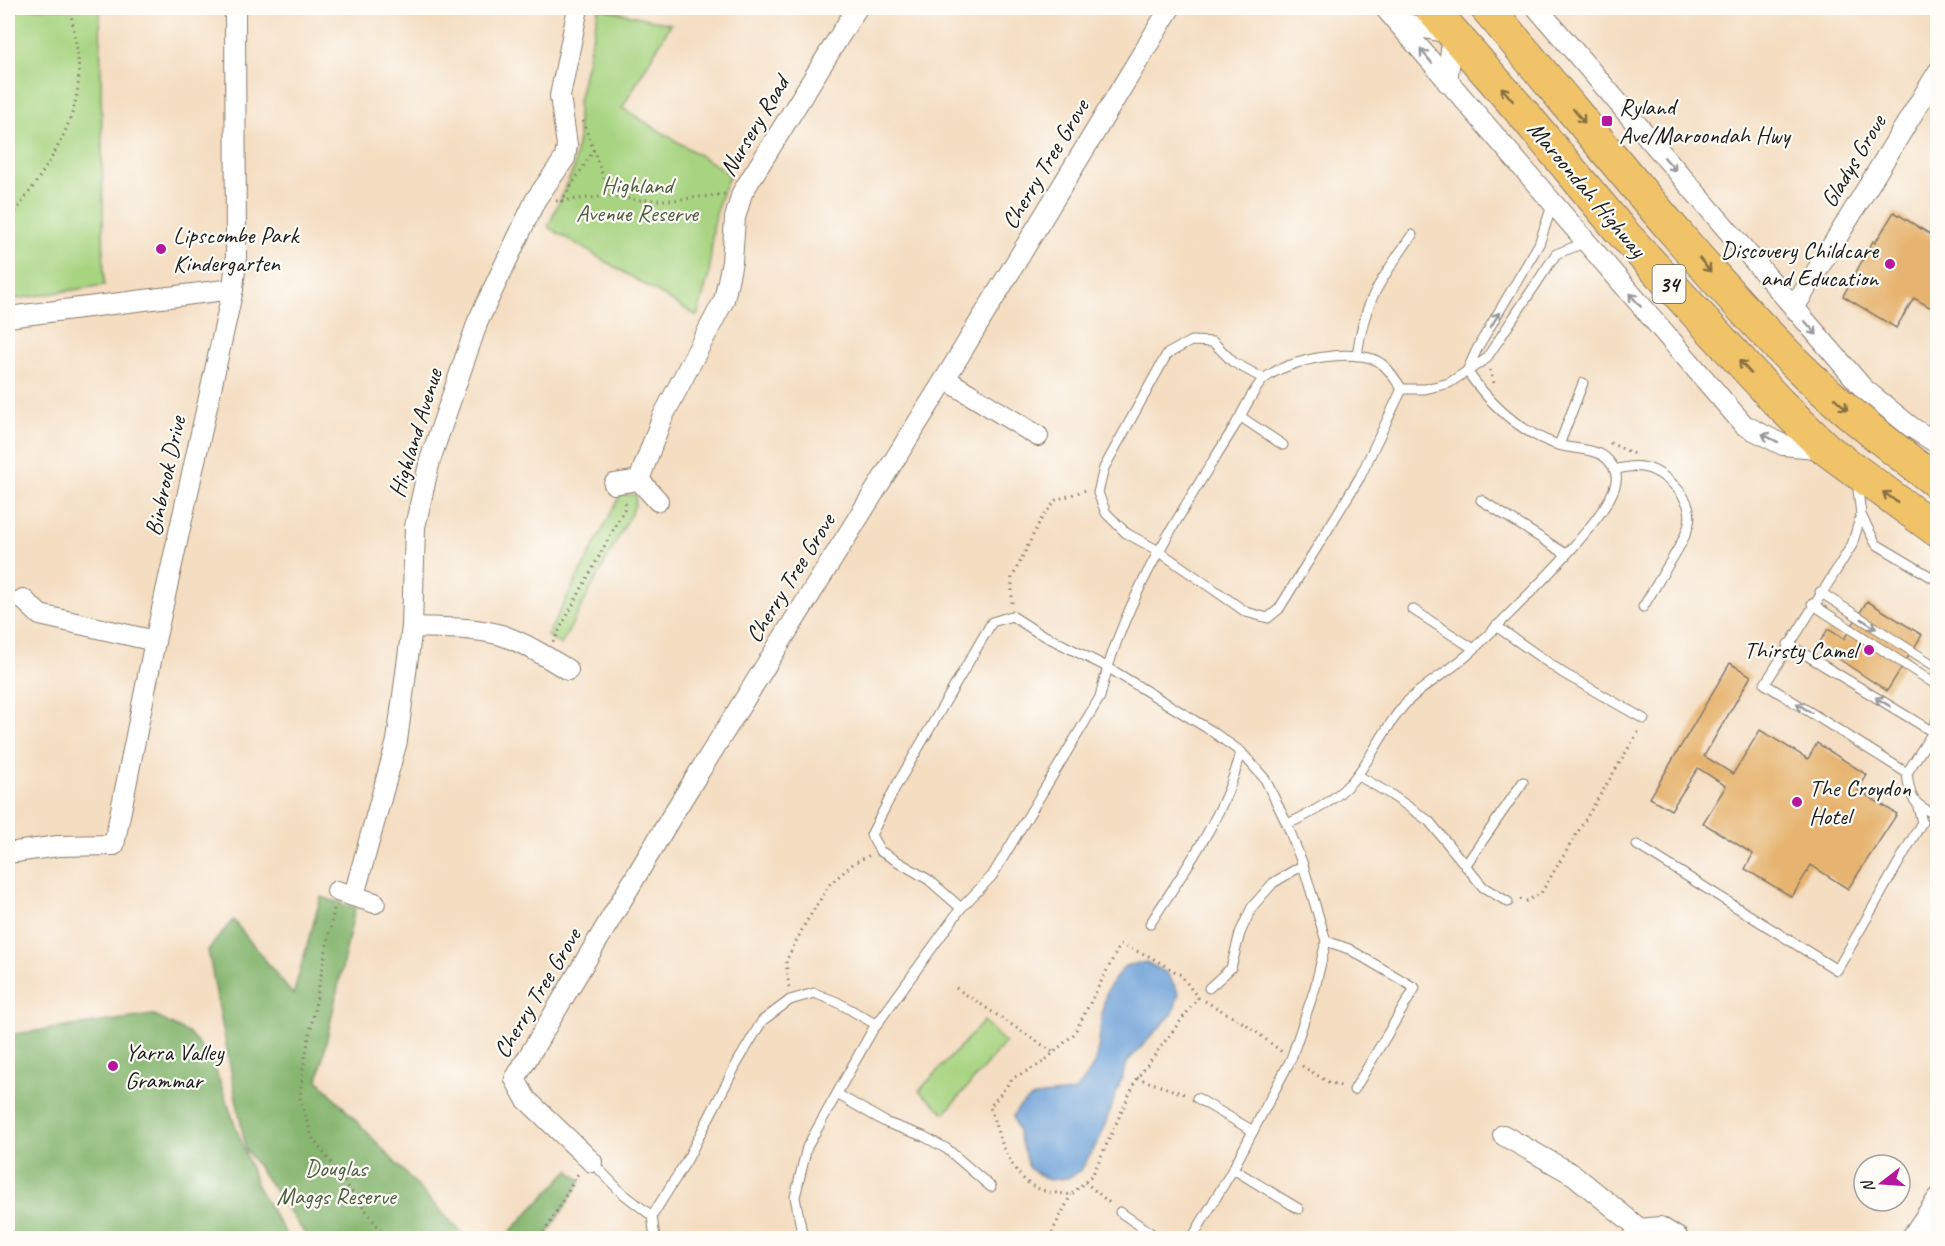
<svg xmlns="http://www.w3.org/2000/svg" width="1945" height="1246" font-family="Caveat,sans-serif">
<rect width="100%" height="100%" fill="#fdfcf7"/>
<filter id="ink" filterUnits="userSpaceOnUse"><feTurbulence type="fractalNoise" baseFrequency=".0167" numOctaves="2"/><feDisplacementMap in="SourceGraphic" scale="12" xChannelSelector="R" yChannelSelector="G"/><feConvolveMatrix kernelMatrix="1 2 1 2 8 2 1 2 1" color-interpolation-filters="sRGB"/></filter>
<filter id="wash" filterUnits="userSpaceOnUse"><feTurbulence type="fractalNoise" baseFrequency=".008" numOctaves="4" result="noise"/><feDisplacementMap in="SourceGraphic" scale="24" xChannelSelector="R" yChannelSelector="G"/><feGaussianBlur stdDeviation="1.35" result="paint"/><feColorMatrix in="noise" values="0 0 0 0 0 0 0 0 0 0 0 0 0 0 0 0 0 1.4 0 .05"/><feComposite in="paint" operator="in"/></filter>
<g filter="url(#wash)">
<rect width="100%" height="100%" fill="#f4ddc1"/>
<!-- green -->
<g fill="#a8d481" stroke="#62784e" stroke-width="1.5">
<path d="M8 8H100L104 285 8 300Z"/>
<path d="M599 8 671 24 622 108 730 174 719 201 713 229 709 275 697 316 548 227 574 168 578 137V102Z"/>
<path d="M621 494 637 495 634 508 561 645 547 636Z"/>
<path d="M984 1021 1005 1043 945 1113 919 1091Z"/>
</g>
<!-- forest -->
<g fill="#86b66f" stroke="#516946" stroke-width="1.5">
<path d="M321 897 355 908 318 1080 466 1238H308L246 1150 208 950 233 920 293 995Z"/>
<path d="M153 1015 190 1034 213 1063 257 1186 288 1238H8V1035Z"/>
<path d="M569 1170 581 1181 545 1238H504Z"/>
</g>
<!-- water -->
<path fill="#6b9fd7" stroke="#445e7a" stroke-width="1.5" d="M1146 962 1167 973 1179 993 1173 1013 1128 1061 1100 1138 1081 1170 1068 1178 1048 1180 1029 1168 1013 1116C1028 1089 1048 1097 1075 1091 1109 1056 1094 1035 1106 994 1109 984 1119 974 1125 966Z"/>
<g id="blocks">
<!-- building -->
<g fill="#e6b46f">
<path d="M1894 212 1938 239V312L1914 298 1896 328 1843 296 1873 241 1875 243Z"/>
<path d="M1867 601 1922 635 1887 691 1818 645 1828 629 1844 639Z"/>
<path d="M1730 663 1751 676 1704 756 1733 774 1760 730 1808 759 1817 743 1867 775 1858 790 1897 814 1848 889 1811 865 1792 897 1745 869 1753 854 1703 823 1726 786 1698 768 1671 810 1650 798Z"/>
</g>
</g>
</g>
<g filter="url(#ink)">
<use href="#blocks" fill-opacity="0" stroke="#887c6e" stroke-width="1.5"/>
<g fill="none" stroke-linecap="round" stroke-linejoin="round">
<!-- service casing -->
<g stroke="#887c6e" stroke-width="11">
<g id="service">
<path d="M1357 356C1364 299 1380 282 1412 235"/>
<path d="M1467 371 1478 347 1539 244 1552 206"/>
<path d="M1264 379 1233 362 1213 342 1191 341 1167 354 1104 468 1098 493 1106 513 1126 533 1157 550 1246 612 1268 618 1279 609 1360 477 1402 389"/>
<path d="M1241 417 1283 445"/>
<path d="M1559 445 1583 383"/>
<path d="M1615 470C1635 464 1650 465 1667 479 1701 507 1692 526 1672 559 1662 575 1653 591 1643 607"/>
<path d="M1857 481 1861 515 1876 544 1938 581"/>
<path d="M1481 500 1566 554"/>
<path d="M1861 515 1852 545 1765 684 1907 773"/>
<path d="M1820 592 1938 668"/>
<path d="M1812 604 1938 686"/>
<path d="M1412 609 1474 649"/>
<path d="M1496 626 1563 673 1644 719"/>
<path d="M1788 644 1933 732"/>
<path d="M1938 715 1933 732 1907 773C1910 800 1913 804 1938 816"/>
<path d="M1357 775 1390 794 1429 821 1483 887 1508 902"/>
<path d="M1287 824C1313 813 1340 798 1357 775 1375 752 1386 725 1406 703 1424 684 1454 669 1474 649 1505 617 1609 521 1616 482 1618 472 1611 461 1602 455 1590 448 1571 449 1558 445 1519 432 1490 404 1467 371"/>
<path d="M1637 845 1837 970 1922 822 1918 807"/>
<path d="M1465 866 1523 782"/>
<path d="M961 908 929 880 880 851 871 835 895 788 992 622 1012 616 1037 632 1107 667 1210 730 1241 752 1265 779 1287 824 1303 865 1326 941 1315 988 1291 1059 1233 1169 1192 1238"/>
<path d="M1150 924C1185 869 1225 816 1241 752"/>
<path d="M1326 941 1349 949 1415 988 1354 1090"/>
<path d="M1209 988 1231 968 1240 933 1252 907 1273 883 1303 865"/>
<path d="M837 1094 887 1123 923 1136 947 1149 991 1187"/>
<path d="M1197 1098 1253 1131"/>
<path d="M592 1162 621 1192 652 1216"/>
<path d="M1233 1169 1299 1209"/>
<path d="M1120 1212 1158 1238"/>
<path d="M655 1238 652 1216 687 1160 736 1065 762 1021 790 1000 814 993 837 1002 877 1025"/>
<path d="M803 1238 795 1197 807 1147 872 1031 961 908 992 876 1100 697C1122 600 1179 516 1231 432 1240 419 1253 388 1265 378 1287 360 1358 345 1382 364 1390 370 1396 381 1402 389H1425L1449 383 1486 359 1556 254 1584 243"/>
</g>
</g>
<!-- minor casing -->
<g stroke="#887c6e" stroke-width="22">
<g id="minor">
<path d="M1385 8 1744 425 1783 445 1826 449"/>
<path d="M1537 8 1863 388 1911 427 1938 444"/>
<path d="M1397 22 1453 34 1447 82"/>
<path d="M1794 308 1938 72"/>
<path d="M8 317 233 289"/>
<path d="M945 379 1038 436"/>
<path d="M639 480 662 418 724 300 732 262 735 218 742 193 857 8"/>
<path d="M614 484 639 480 658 501"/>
<path d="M23 599 40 615 155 641"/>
<path d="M412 627C441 628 473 627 501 635 525 643 547 657 568 670"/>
<path d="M8 853 58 846 114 845 155 641 233 289 236 260 235 8"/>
<path d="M337 891 375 903"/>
<path d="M354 895 397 741 412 627 415 527 430 460 478 321 536 199 565 158 567 145 560 96 578 8"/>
<path d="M1503 1135 1574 1175 1640 1229"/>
<path d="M592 1162 526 1099 515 1079 676 809 945 379 1170 8"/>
<path d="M1633 1238 1640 1229 1660 1227 1678 1238"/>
<path d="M1911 1238 1938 1198"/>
</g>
</g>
<!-- trunk casing -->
<g stroke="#887c6e" stroke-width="35">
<g id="trunk">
<path d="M1431 8 1527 118 1620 230 1778 402 1826 449 1938 531"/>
<path d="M1487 8C1587 125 1683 249 1791 359 1836 404 1887 444 1938 483"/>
</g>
</g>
<!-- path -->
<g stroke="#887c6e" stroke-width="3" stroke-dasharray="1.5 4.5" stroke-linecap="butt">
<path d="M583 121 610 196"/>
<path d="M556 201 610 196 635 200H674L725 194"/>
<path d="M561 202 595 148"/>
<path d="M8 222C35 184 73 135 78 86 81 61 74 33 70 8"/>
<path d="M8 269 12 300"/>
<path d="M1490 370 1494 383"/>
<path d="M1610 443 1634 454"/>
<path d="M1012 603V578L1040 521 1056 500 1086 490"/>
<path d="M553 642 625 508 626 499"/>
<path d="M1520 899 1527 901 1541 893 1640 729"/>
<path d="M334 909 303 1068 300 1098 312 1137 386 1238"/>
<path d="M1120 945 1147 955 1181 975 1198 998 1137 1078 1093 1174 1071 1195C1061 1193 1048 1193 1039 1189 1010 1178 998 1134 990 1107L1013 1078 1041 1064 1074 1034Z"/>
<path d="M789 987 786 961 805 924 830 884 854 863 870 855"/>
<path d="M956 988 1053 1052"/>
<path d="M1205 1001 1247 1025 1282 1052"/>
<path d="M1302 1066 1328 1082 1344 1087"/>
<path d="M1137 1078 1187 1095"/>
<path d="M1085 1182 1112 1205"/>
<path d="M541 1238 579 1172"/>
<path d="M1049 1238 1071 1195"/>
</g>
<!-- service -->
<use href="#service" stroke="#fff" stroke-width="9"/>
<!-- minor -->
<use href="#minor" stroke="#fff" stroke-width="20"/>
<!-- trunk -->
<use href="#trunk" stroke="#f1c369" stroke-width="33"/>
</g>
<!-- one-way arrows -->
<defs><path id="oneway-shaft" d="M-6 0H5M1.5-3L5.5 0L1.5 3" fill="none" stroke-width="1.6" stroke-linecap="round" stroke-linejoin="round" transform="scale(1.5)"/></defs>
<g stroke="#999">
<use href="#oneway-shaft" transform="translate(1426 56) rotate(-130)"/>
<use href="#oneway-shaft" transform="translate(1670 164) rotate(49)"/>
<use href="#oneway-shaft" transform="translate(1635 300) rotate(-131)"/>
<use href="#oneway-shaft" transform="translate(1495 320) rotate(-59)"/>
<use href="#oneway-shaft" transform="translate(1811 328) rotate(49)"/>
<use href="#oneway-shaft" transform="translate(1770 438) rotate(-153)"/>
<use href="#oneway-shaft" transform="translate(1869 624) rotate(33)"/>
<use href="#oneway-shaft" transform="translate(1883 702) rotate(-149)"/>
<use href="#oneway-shaft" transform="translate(1804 708) rotate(-148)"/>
</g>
<g stroke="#867042">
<use href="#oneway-shaft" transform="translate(1507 94) rotate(-130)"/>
<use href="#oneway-shaft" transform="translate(1579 116) rotate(50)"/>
<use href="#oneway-shaft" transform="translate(1705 265) rotate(50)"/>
<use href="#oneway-shaft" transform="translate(1745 367) rotate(-133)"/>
<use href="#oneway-shaft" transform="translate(1841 404) rotate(42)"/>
<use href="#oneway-shaft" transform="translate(1890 497) rotate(-144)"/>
</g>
</g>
<!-- markers -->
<g fill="#b5179e" stroke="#fdfcf7" stroke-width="2">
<rect x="1601" y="115" width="12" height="12" rx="3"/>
<circle cx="161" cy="249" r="6"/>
<circle cx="1890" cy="264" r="6"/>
<circle cx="1869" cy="650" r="6"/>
<circle cx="1797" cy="802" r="6"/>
<circle cx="113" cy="1066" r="6"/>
</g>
<g text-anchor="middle" stroke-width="4.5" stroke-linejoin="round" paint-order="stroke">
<!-- shield labels -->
<rect fill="#fdfcf7" stroke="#605f5e" stroke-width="1.5" x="1652.5" y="265" width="33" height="38" rx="4.5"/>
<g font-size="22" font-weight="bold" fill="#1c1c1c">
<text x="1669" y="292">34</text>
</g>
<!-- poi labels -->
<g font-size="24" fill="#1c1c1c" stroke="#fdfcf7" text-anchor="start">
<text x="1619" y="115">Ryland<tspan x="1619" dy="28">Ave/Maroondah Hwy</tspan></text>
<text x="173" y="243">Lipscombe Park<tspan x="173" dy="28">Kindergarten</tspan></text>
<text x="1878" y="258" text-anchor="end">Discovery Childcare<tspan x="1878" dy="28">and Education</tspan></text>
<text x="1857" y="658" text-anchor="end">Thirsty Camel</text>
<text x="1809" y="796">The Croydon<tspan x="1809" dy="28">Hotel</tspan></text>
<text x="125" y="1060">Yarra Valley<tspan x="125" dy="28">Grammar</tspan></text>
</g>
<!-- street labels -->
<g font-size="24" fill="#1c1c1c" stroke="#fdfcf7">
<text transform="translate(754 126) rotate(-59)" y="8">Nursery Road</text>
<text transform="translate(1853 161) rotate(-59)" y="8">Gladys Grove</text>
<text transform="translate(1045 164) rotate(-59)" y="8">Cherry Tree Grove</text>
<text transform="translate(1587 189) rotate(50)" y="8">Maroondah Highway</text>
<text transform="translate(415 433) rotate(-73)" y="8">Highland Avenue</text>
<text transform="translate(165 476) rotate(-78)" y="8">Binbrook Drive</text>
<text transform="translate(790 578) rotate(-58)" y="8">Cherry Tree Grove</text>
<text transform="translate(537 993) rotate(-59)" y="8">Cherry Tree Grove</text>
</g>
<!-- park labels -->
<g font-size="24" fill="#4d5c3f" stroke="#fdfcf7">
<text x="637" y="193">Highland<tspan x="637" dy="28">Avenue Reserve</tspan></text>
<text x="336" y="1176">Douglas<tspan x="336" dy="28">Maggs Reserve</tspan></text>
</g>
</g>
<!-- margin -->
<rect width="1945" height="1246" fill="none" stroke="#fdfcf7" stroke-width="30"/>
<!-- north arrow -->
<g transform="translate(1882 1183) rotate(253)"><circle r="28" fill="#fdfcf7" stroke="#a3a29f" stroke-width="1.5"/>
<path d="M0-4.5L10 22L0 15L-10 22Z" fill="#b5179e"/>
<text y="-9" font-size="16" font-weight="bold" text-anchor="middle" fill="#1c1c1c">N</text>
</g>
</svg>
